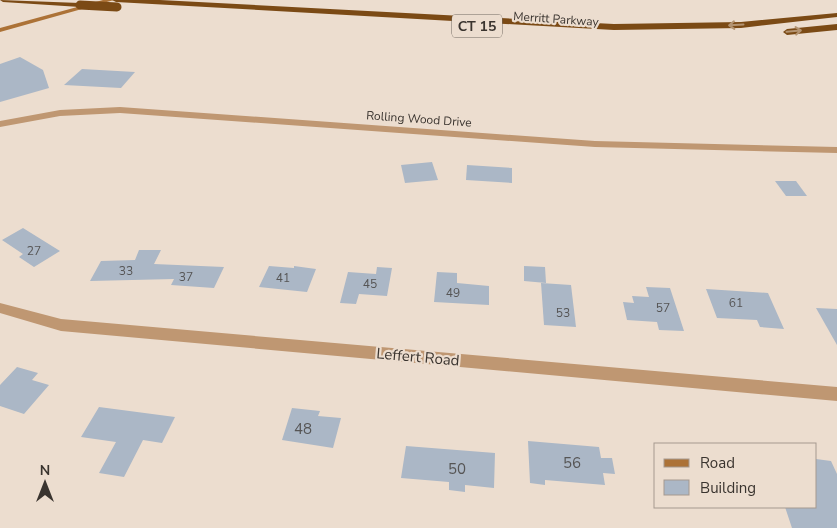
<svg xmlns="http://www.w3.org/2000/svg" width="837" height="528" font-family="'Nunito Sans',sans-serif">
<rect width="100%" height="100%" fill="#ecddcf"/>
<!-- building -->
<g fill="#abb7c6">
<path d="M20 57 43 70 49 88 0 102V64Z"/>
<path d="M82 69 135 72 121 88 64 85Z"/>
<path d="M432 162 438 180 405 183 401 165Z"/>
<path d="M467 165 512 168V183L466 180Z"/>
<path d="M775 181H796L807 196H786Z"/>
<path d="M23 228 60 251 34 267 19 257 23 254 2 240Z"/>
<path d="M139 250H161L154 264 224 267 214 288 171 285 174 279 90 281 101 261 135 260Z"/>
<path d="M269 266 294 268V266L316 269 307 292 259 287Z"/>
<path d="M524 266 545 267 546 283 524 281Z"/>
<path d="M377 267 392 268 387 296 359 294 356 304 340 303 348 272 376 274Z"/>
<path d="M437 272 457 273V283L489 286V305L434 302Z"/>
<path d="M541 283 571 285 576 327 544 325Z"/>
<path d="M646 287 670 288 684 331 659 330 657 322 627 320 623 302 634 303 632 296 649 297Z"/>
<path d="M706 289 768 293 784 329 760 327 757 320 717 318Z"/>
<path d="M816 308 837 309V345Z"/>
<path d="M17 367 38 373 32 380 49 385 24 414 0 406V385Z"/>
<path d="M99 407 175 417 162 443 143 440 124 477 99 473 116 442 81 437Z"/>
<path d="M292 408 320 411 318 416 341 418 333 448 282 440Z"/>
<path d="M528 441 599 447 601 458H612L615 474 603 473 605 485 545 480V485L530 483Z"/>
<path d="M406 446 495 453 494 488 465 485V492L449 490V482L401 478Z"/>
<path d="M816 459 831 461 837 474V528H792L785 507H816Z"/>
</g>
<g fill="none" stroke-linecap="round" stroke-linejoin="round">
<!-- street -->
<g fill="#bf9772" fill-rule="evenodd">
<path d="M120 107 595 141 837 147V153L595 147 120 113 60 116 0 127V121L60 110Z"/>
<path d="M0 303 61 319 837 387V401L61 331 0 313Z"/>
</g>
<!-- secondary -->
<path fill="#ac7237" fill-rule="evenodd" d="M103 0H114L0 32V28Z"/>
<!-- highway -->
<g fill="#7b4a15" fill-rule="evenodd">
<path d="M0 0 80 3 84 5 80 7 3 2Z"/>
<path d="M112 0H160L614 24 741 22 837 13V17L741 28 614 30 116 2Z"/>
<path d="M837 24V30L787 35 783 32 787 29Z"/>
</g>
<!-- highway-bridge -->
<path stroke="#7b4a15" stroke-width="9" d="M80 5 117 7"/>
</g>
<!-- one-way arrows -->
<defs><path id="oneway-shaft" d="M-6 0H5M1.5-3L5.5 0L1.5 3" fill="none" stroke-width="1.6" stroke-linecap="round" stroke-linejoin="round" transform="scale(1.25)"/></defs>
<g stroke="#b49472">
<use href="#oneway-shaft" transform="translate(736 25) rotate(177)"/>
<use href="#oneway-shaft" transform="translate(794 31) rotate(-5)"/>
</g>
<g text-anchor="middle" stroke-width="4.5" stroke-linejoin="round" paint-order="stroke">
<!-- far-street labels -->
<g font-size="12" fill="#3a342f" stroke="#ecddcf">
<text transform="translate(556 19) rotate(4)" y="4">Merritt Parkway</text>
<text transform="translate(419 119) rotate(4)" y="4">Rolling Wood Drive</text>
</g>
<!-- number labels -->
<g font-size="12" fill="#565555">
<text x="34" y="255">27</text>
<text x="126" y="275">33</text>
<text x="186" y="281">37</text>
<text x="283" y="282">41</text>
<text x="370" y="288">45</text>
<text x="453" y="297">49</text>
<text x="736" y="307">61</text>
<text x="663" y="312">57</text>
<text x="563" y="317">53</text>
</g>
<!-- shield labels -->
<rect fill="#ecddcf" stroke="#6f675f" stroke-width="1" x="452" y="14.5" width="50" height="23" rx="4"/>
<g font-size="14" font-weight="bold" fill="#3a342f">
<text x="477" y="31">CT 15</text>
</g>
<!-- street labels -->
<g font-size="15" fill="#3a342f" stroke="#ecddcf">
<text transform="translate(418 357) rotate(5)" y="5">Leffert Road</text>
</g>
<!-- near-number labels -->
<g font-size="15" fill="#565555">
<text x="303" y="434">48</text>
<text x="572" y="468">56</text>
<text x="457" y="474">50</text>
</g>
</g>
<!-- legend -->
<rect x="654" y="443" width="162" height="65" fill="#ecddcf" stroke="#a5998f"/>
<rect x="664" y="459" width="25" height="8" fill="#ac7237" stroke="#a5998f"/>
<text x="700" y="468" font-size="15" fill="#3a342f">Road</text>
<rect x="664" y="480" width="25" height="15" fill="#abb7c6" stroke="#a5998f"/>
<text x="700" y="493" font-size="15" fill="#3a342f">Building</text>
<!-- north arrow -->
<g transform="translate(45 483)" stroke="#ecddcf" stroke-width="4" paint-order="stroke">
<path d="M0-4L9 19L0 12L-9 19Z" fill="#3a342f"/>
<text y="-8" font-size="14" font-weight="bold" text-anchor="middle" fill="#3a342f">N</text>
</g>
</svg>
